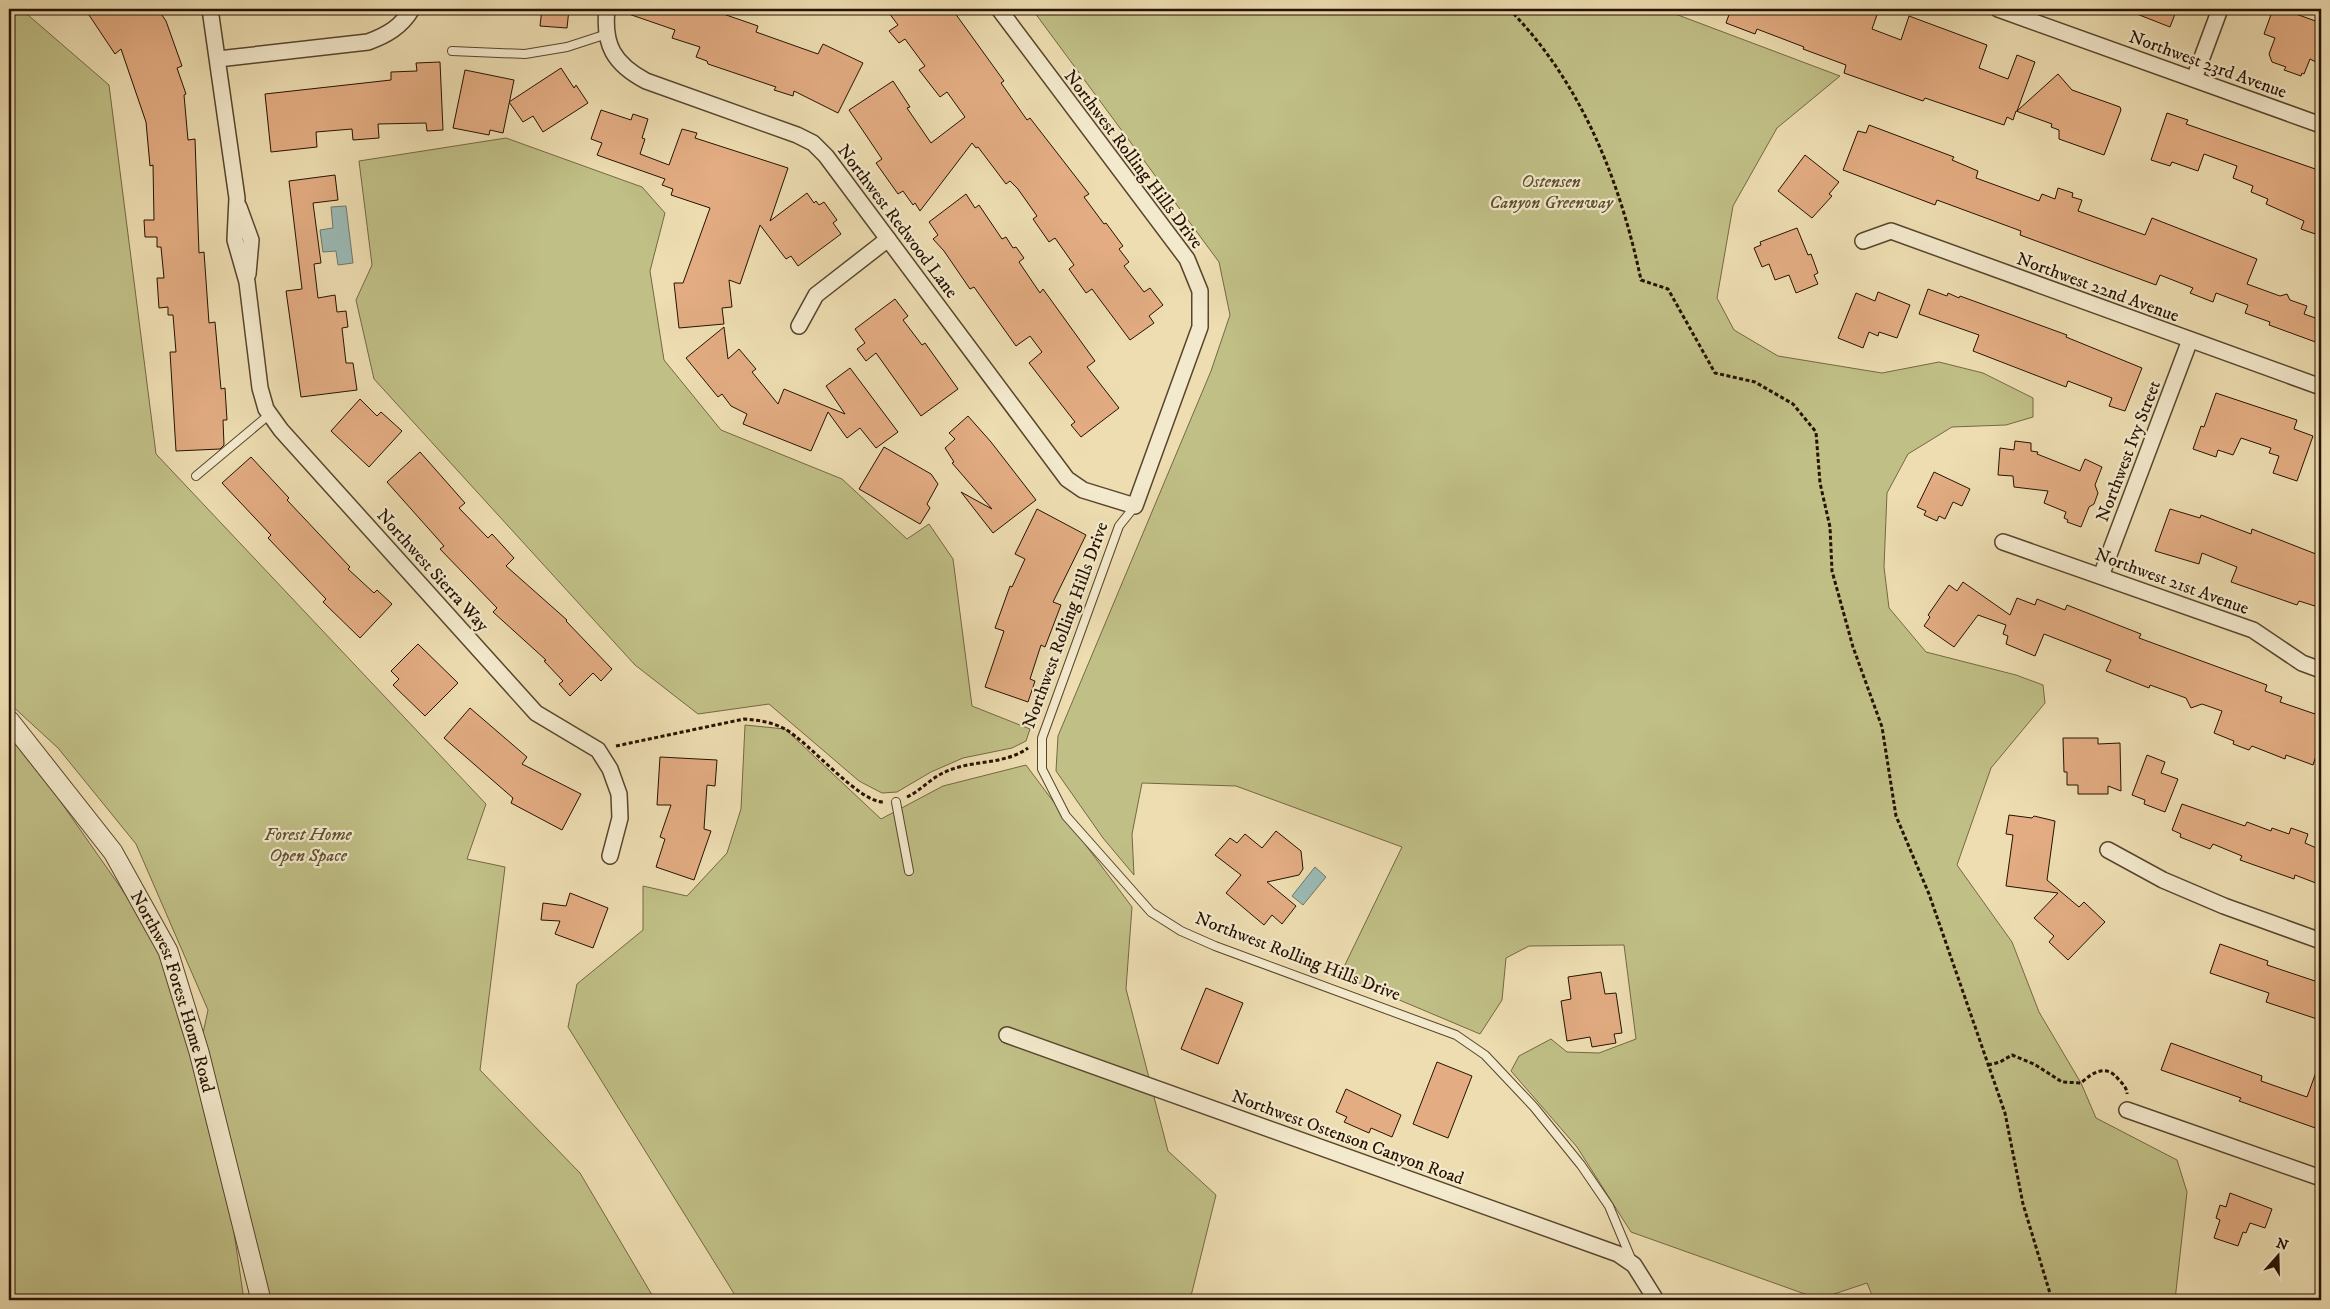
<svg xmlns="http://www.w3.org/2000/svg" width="2330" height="1309" font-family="'IM FELL DW Pica',serif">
<rect width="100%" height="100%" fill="#edddb1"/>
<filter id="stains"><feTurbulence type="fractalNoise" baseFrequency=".004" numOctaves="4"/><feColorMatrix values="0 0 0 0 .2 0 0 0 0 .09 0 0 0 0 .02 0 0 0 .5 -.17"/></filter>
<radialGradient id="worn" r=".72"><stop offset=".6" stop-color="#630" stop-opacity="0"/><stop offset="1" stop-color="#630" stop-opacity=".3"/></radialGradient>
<!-- green -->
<g fill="#c0bf86" stroke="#746843">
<path d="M9 9H21L109 85 156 454 486 804 467 859 505 867 480 1070 580 1173 655 1300H269L202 1038 208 1010 136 844 58 748 9 703Z"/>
<path d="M1032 9H1662L1840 76 1777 128 1733 206 1717 298 1734 330 1778 356 1882 373 1939 362 1983 373 2033 398V417L2006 425 1952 427 1908 454 1887 493 1884 567 1889 608 1926 652 2016 675 2043 685 2045 703 1991 768 1957 865 2012 942 2039 1012 2081 1083 2096 1118 2177 1160 2187 1192 2175 1300H1874L1867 1283 1819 1299 1631 1232 1577 1147 1511 1071 1519 1056 1551 1039 1567 1052 1599 1053 1636 1039 1624 945 1529 946 1506 958 1502 1000 1480 1034 1340 975 1402 847 1236 786 1142 783 1132 834 1134 875 1103 838 1056 771 1058 736 1211 371 1230 315 1219 262Z"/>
<path d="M506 138 642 187 665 213 650 271 664 360 721 430 842 479 907 539 929 524 953 559 972 706 1030 729 1026 741 1012 748 963 758 931 772 897 792 882 793 859 781 769 704 698 714 635 665 374 379 356 300 372 265 359 161Z"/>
<path d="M745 725 785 729 881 819 943 786 1026 765 1132 907 1126 989 1168 1151 1216 1195 1190 1300H738L568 1027 577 984 643 930V886L687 896 727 853 741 809Z"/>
<path d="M9 736 58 798 121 888 163 953 190 1045 230 1205 244 1300H9Z"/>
</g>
<!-- water -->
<g fill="#9bbab5" stroke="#6d776d">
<path d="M346 206 353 263 338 265 336 251 323 252 320 230 333 228 331 207Z"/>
<path d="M1315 867 1326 877 1303 905 1292 896Z"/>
</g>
<!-- building -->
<g fill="#e3ac82" stroke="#271200">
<path d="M85 9H158L166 21 182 66 177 68 186 94 184 95 188 140 195 139 199 253 204 252 209 323 215 322 221 389 225 388 227 420H223L224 445 220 449 176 451 170 352H176L173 315H168V307L159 308 157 278H164L161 247H157V237H145L144 220H154L153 165 150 166 146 122 121 49 115 54Z"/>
<path d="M542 9H569L567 28 540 26Z"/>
<path d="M621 9H709L758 26 756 32 818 54 823 44 863 63 838 113 794 91 793 96 774 90 776 87 708 64 707 61 696 57 700 47 672 38 675 30 620 11Z"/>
<path d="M886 9H952L1004 81 1001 83 1027 120 1030 118 1089 194 1084 197 1104 224 1106 223 1123 246 1119 249 1129 262 1124 266 1144 292 1150 288 1163 305 1149 316 1154 323 1130 340 1092 289 1086 293 1069 269 1074 265 1055 238 1049 242 1033 219 1037 216 1018 189 1010 181 1006 184 978 147 976 148 972 143 920 211 915 203 913 205 903 191 898 194 876 163 882 159 849 110 893 81 910 107 907 108 931 143 965 117 947 92 940 97 919 70 925 66 905 39 899 43 889 31 898 25Z"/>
<path d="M1731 9H1879L1872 29 1901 40 1909 16 1987 45 1979 68 2008 79 2017 55 2035 62 2017 111 2058 74 2072 90 2120 107 2121 110 2104 155 2059 139V130L2051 127 2052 124 2016 111 2013 120 2007 117 2004 125 1925 98 1923 101 1844 73 1846 65 1803 49 1804 47 1757 29 1755 34 1726 23Z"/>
<path d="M2124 9H2177L2170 27Z"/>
<path d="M2273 9H2282L2321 23V47L2316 62 2310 59 2304 74 2302 73 2301 76 2284 70 2286 67 2272 62 2269 54 2275 38 2264 34Z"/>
<path d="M440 62 443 130 427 131 426 123 378 124 379 138 353 140 352 129 316 132 317 147 271 152 265 94 391 80V72L417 71 416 63Z"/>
<path d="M561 68 574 88 576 85 588 103 543 132 533 116 523 122 509 102Z"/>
<path d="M465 70 514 80 503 133 490 130 489 135 453 128Z"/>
<path d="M601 110 631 120 633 114 648 119 642 138 645 139 640 154 669 165 682 129 697 133 695 138 788 168 770 221 807 193 814 203 816 201 819 205 824 202 837 220 833 223 841 234 798 266 791 256 786 259 760 225 740 284 729 280 732 307 722 308 724 324 679 328 674 283H683L710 208 671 195 673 189 662 185 665 179 597 155 602 143 591 139Z"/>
<path d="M2167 113 2188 120 2186 124 2321 171V236L2301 229 2304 221 2266 204 2268 199 2251 192 2253 186 2233 178 2237 166 2204 154 2198 171 2172 162 2170 166 2151 160Z"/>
<path d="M1869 125 1954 157 1952 160 1978 171 1976 178 2039 201 2042 194 2055 199 2058 188 2073 193 2072 197 2082 200 2078 211 2145 235 2152 218 2257 259 2247 284 2280 296 2287 294 2290 300 2307 306 2304 314 2321 320V344L2269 325 2270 322 2245 313 2248 305 2216 293 2213 302 2190 293 2193 288 2160 275 2156 285 2020 235 2021 231 1937 200 1935 205 1843 170 1858 131 1866 133Z"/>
<path d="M1805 155 1839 182 1829 194 1832 196 1812 218 1778 191Z"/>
<path d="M335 175 338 200 313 203 321 263 314 264 318 298 335 295 337 312 346 311 348 327 342 328 346 363H353L357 390 301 397 286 291 302 289 289 181Z"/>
<path d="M966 194 975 208 979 205 1002 239 1006 237 1013 248 1016 247 1024 258 1019 262 1040 293 1043 289 1095 361 1087 367 1119 408 1081 437 1071 425 1075 422 1029 363 1042 352 1030 336 1016 346 974 287 970 289 944 251 933 239 938 235 929 222Z"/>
<path d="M1797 228 1808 255 1811 254 1818 273 1814 275 1818 284 1796 293 1789 275 1775 280 1769 264 1762 267 1754 248 1761 245 1760 242Z"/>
<path d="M1928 289 1947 296 1948 293 1959 298 1960 296 2067 335 2066 337 2142 368 2125 411 2109 406 2112 398 2068 381 2066 387 1973 351 1979 335 1919 314Z"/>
<path d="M1878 292 1910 305 1897 338 1879 332 1878 336 1869 332 1863 348 1838 338 1856 293 1875 301Z"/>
<path d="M895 299 908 316 903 320 922 345 925 343 958 389 921 416 876 353 866 361 857 349 865 343 855 329Z"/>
<path d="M724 327 728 359 739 349 756 369 752 372 778 404 784 389 845 414 826 386 850 368 898 432 876 448 860 428 847 438 828 412 811 451 743 424 747 414 731 406 722 394 718 397 686 358Z"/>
<path d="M2216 393 2297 420 2294 429 2313 436 2297 481 2273 473 2279 456 2269 453 2271 448 2241 438 2233 455 2218 450 2216 457 2193 449 2201 426 2204 427Z"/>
<path d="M360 399 377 416 381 412 402 431 369 467 331 431Z"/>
<path d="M968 416 991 442 1036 500 993 533 961 492 992 509 952 463 954 462 945 448 955 439 949 433Z"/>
<path d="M2015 441 2031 443V451L2038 452 2037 454 2080 471 2085 459 2102 467 2095 485 2098 493 2094 504 2089 507 2081 527 2067 522 2068 520 2064 518 2066 512 2044 503 2048 491 2014 487 2013 476 1998 475 2000 448 2014 450Z"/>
<path d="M884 447 931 474 938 484 927 504 930 508 920 524 859 489Z"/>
<path d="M420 452 465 503 459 508 488 538 492 534 514 558 506 566 567 620 566 621 612 669 601 681 593 673 570 696 559 684 563 681 544 661 546 660 493 612 497 608 440 549 444 546 387 482Z"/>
<path d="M251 457 289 498 287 500 350 567 348 569 374 593 377 590 392 604 360 638 323 602 326 599 268 538 271 535 222 483Z"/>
<path d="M1934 472 1970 489 1962 506 1953 502 1945 519 1939 516 1937 521 1924 515 1926 511 1917 507Z"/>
<path d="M1037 509 1086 535 1053 602 1061 605 1045 647 1041 645 1030 679 1035 681 1028 702 985 687 1004 631 995 628 1010 586 1012 587 1025 559 1015 554Z"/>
<path d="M2170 509 2200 518 2201 515 2251 534 2252 529 2321 556V589L2315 606 2299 601 2297 605 2231 582 2237 567 2202 553 2199 564 2155 551Z"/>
<path d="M1963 582 2010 615 2017 598 2035 605 2037 599 2065 610 2067 605 2141 634 2139 638 2267 685 2265 691 2282 697 2280 702 2321 716V741L2313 765 2286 755 2285 759 2252 746 2249 750 2233 744 2234 741 2214 733 2222 711 2202 704 2191 708 2186 698 2150 685 2149 688 2106 671 2111 660 2044 634 2035 656 2006 644 2008 636 2003 634 2006 625 1978 615 1954 647 1924 626 1930 617 1928 615 1949 585 1957 591Z"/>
<path d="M418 644 458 683 425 716 393 685 399 679 391 671Z"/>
<path d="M470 708 527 757 522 764 581 794 562 830 511 803 513 798 444 738Z"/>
<path d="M2063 738H2098V744L2120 743 2121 791 2108 786V794H2078V785H2067V772H2064Z"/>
<path d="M2147 755 2165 762 2161 773 2178 779 2165 812 2144 804 2145 800 2132 795Z"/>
<path d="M660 757 717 760 715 786 707 785 704 829 711 831 694 880 656 867 665 839 660 837 671 805H657Z"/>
<path d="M2182 804 2245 826 2247 822 2271 831 2272 828 2289 834 2291 828 2308 834 2305 843 2321 850V885L2295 875 2294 879 2240 860 2242 856 2213 844 2210 849 2180 837 2181 834 2172 830Z"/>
<path d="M2009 815 2032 818 2034 816 2055 821 2047 880 2079 907 2084 902 2105 922 2068 960 2049 942 2054 936 2034 918 2058 893 2006 886 2013 835 2006 834Z"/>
<path d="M1276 831 1301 851 1303 869 1299 875 1267 882 1296 906 1282 924 1272 915 1264 925 1226 893 1241 875 1215 855 1230 838 1237 843 1245 834 1262 848Z"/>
<path d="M570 893 608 908 593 948 555 934 560 921 541 920 543 903 566 906Z"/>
<path d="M2220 944 2268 961 2267 965 2321 983V1008L2317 1019 2266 1002 2269 993 2210 973Z"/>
<path d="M1601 972 1605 994 1616 993 1622 1033 1614 1034 1616 1043 1592 1047 1590 1037 1567 1041 1561 1001 1571 999 1568 977Z"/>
<path d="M1206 988 1243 1003 1218 1064 1181 1049Z"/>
<path d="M2171 1043 2262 1076 2261 1081 2307 1097 2319 1064 2321 1065V1130L2239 1101 2241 1098 2161 1070Z"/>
<path d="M1437 1062 1472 1076 1448 1138 1413 1124Z"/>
<path d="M1346 1089 1401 1115 1392 1137 1371 1128 1369 1133 1344 1122 1347 1117 1336 1112Z"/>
<path d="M2230 1193 2272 1209 2265 1228 2250 1223 2246 1233 2243 1232 2238 1246 2214 1238 2220 1220 2216 1218 2220 1205 2226 1207Z"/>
</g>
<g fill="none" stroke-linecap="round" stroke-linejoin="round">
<!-- service casing -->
<g stroke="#58452c" stroke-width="10">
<g id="service">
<path d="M452 51 525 54 567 47 607 34"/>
<path d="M196 476 270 414"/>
<path d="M1135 506 1119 526 1042 738V769L1066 816 1151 912 1181 931 1215 946 1456 1035 1485 1055 1534 1107 1581 1165 1609 1206 1632 1261"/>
<path d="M896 802 909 871"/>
</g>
</g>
<!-- minor casing -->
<g stroke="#58452c" stroke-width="18">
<g id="minor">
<path d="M210 9 237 198 235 240 247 282 260 388 266 409 281 430 536 713 598 750 610 769 619 794 620 818 610 856"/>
<path d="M607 9C603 45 614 64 646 81L797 135 813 143 826 156 1067 479 1083 490 1135 506 1200 327V291L1187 259 999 9"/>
<path d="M1998 9 2321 125"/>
<path d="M218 59 368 42C387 35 401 27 412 9"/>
<path d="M2194 79 2220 9"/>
<path d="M239 207 251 240 248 274"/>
<path d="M1863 241 1891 231 2321 387"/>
<path d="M799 326 816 295 888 239"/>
<path d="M2003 542 2253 630 2302 663 2321 670"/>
<path d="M2101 576 2190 340"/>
<path d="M2108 850 2163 880 2224 906 2321 941"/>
<path d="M1007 1035 1618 1254 1634 1265 1656 1300"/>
<path d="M2127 1110 2321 1178"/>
</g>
</g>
<!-- tertiary casing -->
<g stroke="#58452c" stroke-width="21">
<g id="tertiary">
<path id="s1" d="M9 720 113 852 168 951 199 1052 261 1300"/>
</g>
</g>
<!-- path -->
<g stroke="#271200" stroke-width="3" stroke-dasharray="4 2.5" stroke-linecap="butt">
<path d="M1509 9C1581 82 1620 180 1641 280L1668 289 1715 373 1755 382 1793 404 1816 432 1820 483 1830 527 1832 571 1853 647 1882 727 1896 816 1929 894 2005 1113 2023 1204 2052 1300"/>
<path d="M616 746 744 719C758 720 772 722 785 729 810 743 859 803 884 802"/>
<path d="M907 797C920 791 930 779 943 773 970 759 1003 766 1028 748"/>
<path d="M1988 1065 2000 1062 2012 1055 2034 1064 2062 1082 2081 1083C2094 1071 2107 1064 2119 1080 2123 1084 2127 1088 2127 1094"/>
</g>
<!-- service -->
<use href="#service" stroke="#f3e9cc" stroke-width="8"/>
<!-- minor -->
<use href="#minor" stroke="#f3e9cc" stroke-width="15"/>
<!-- tertiary -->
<use href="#tertiary" stroke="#f3e9cc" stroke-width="19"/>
</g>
<g text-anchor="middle" stroke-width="4.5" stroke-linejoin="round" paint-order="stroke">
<!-- street labels -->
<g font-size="18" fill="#271200" stroke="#f3e9cc">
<text transform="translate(2208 64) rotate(20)" y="6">Northwest 23rd Avenue</text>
<text transform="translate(1134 159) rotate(53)" y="6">Northwest Rolling Hills Drive</text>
<text transform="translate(898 221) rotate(53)" y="6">Northwest Redwood Lane</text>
<text transform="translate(2098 287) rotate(20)" y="6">Northwest 22nd Avenue</text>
<text transform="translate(2128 451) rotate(-69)" y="6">Northwest Ivy Street</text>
<text transform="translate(433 570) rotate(48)" y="6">Northwest Sierra Way</text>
<text transform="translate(2172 581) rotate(20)" y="6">Northwest 21st Avenue</text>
<text transform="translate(1065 625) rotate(-70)" y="6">Northwest Rolling Hills Drive</text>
<text transform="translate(1298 956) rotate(21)" y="6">Northwest Rolling Hills Drive</text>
<text dy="6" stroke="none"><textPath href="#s1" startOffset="321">Northwest Forest Home Road</textPath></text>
<text transform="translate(1348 1137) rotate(20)" y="6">Northwest Ostenson Canyon Road</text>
</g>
<!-- park labels -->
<g font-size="18" font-style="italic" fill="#5d4f2f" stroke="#f3e9cc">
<text x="1551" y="187">Ostensen<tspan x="1551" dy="21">Canyon Greenway</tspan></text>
<text x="308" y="840">Forest Home<tspan x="308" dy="21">Open Space</tspan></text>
</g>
</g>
<!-- margin -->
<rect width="2330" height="1309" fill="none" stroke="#edddb1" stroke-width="30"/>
<rect x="10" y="10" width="2310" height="1289" fill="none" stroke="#271200" stroke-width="2.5"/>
<rect x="15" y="15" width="2300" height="1279" fill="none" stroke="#271200"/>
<!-- north arrow -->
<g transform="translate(2278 1256) rotate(20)" stroke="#f3e9cc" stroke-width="4" paint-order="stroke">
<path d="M0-4L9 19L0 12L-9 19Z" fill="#271200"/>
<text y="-8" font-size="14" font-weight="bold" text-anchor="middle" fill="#271200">N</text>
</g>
<rect width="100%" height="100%" filter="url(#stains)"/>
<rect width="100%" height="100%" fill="url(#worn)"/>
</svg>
